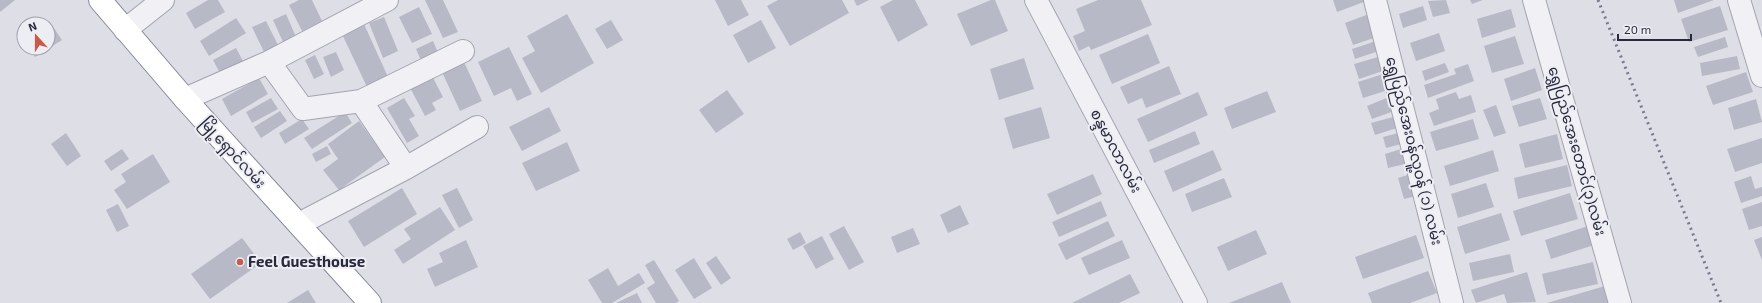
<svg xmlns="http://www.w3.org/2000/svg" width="1762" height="303" viewBox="0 0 1762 303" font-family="'Exo 2','Noto Sans Myanmar',sans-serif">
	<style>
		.building { fill: #b8b9c6 }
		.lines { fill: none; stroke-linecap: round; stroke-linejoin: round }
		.minor-casing { stroke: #a4a4b0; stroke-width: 24 }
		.highway-casing { stroke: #86889c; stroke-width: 24 }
		.minor { stroke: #f0f0f5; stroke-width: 22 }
		.highway { stroke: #fff; stroke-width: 22 }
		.rail { stroke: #787a8f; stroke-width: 3; stroke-dasharray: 2 4; stroke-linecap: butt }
		.poi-dot { fill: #c75a48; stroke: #edeef4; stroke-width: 1.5 }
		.labels { text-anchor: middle; stroke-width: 4; stroke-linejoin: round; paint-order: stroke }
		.street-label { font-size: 15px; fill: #28293c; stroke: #edeef4 }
		.poi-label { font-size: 15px; font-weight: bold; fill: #28293c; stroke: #edeef4; text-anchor: start }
	</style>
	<rect width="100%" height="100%" fill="#dedee7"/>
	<path class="building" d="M0,0H15L0,12Z
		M208,0H218L225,12L195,29L186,13Z
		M299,0H312L322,21L302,31L289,5Z
		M425,0H443L458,32L443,38Z
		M715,0H741L749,15L728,26Z
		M778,0H842L849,13L790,46L767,6Z
		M854,0H869L857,6Z
		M893,0H915L928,25L898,42L880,7Z
		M991,0H995L1008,31L971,46L957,14Z
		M1098,0H1141L1152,25L1091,50L1089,46L1079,51L1073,36L1085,31L1076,9Z
		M1333,0H1369L1337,12Z
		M1446,0L1450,13L1433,17L1428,1Z
		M1470,0H1483L1472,4Z
		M1674,0H1714L1678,13Z
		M1423,6L1427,20L1403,28L1399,14Z
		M1720,6L1728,30L1689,42L1681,19Z
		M419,7L432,34L412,43L399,17Z
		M1511,9L1516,27L1482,38L1477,19Z
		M286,14L296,37L283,42L273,20Z
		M567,14L594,63L541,93L522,58L535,51L527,36Z
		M1369,14L1377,37L1353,45L1345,23Z
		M384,17L398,51L383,58L369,23Z
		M236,18L246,33L209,56L200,41Z
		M611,20L623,40L607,49L595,29Z
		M761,20L776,48L748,63L733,35Z
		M49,21L62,40L35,57L29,48H48V24H44Z
		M266,21L279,47L265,54L252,27Z
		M364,24L388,77L367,87L342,34Z
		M1439,33L1445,51L1416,61L1410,43Z
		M1148,34L1160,63L1112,84L1099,55Z
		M1515,36L1524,64L1492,73L1484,46Z
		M1725,37L1728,47L1698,57L1694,47Z
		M433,41L439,55L422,63L416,49Z
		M1376,41L1379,51L1355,59L1352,49Z
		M509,47L532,94L517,101L511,88L494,96L478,62Z
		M236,48L244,63L221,75L213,60Z
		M336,52L344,70L331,77L323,57Z
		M315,55L324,74L314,79L305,60Z
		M1737,56L1740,69L1702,76L1700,63Z
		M1378,57L1383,71L1359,79L1354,64Z
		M1024,58L1034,89L999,100L990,69Z
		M464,62L482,101L460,111L442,72Z
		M1445,63L1449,72L1425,81L1422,71Z
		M1468,64L1474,81L1428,98L1424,85L1456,74L1454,69Z
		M1169,66L1181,94L1146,108L1142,98L1128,104L1120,87Z
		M1535,68L1542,90L1511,101L1504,79Z
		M429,70L443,97L432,103L436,110L425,116L407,82Z
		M1746,72L1753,92L1713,105L1706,86Z
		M1383,74L1388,90L1363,98L1358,82Z
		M259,78L268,94L231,116L222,99Z
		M727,90L744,114L716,133L699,110Z
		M1267,91L1276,112L1232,129L1224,108Z
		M1198,92L1208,115L1148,142L1137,119Z
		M1456,92L1459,99L1471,95L1476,112L1434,126L1429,113L1439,109L1436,99Z
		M1389,97L1394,111L1372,119L1367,106Z
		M271,98L278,109L252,123L246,112Z
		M404,98L415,116L409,119L419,136L407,143L387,108Z
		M1540,98L1547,119L1519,127L1512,106Z
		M1756,99L1762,122L1734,130L1728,108Z
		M1496,105L1506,133L1494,137L1483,110Z
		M549,107L561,131L522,151L509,127Z
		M1041,107L1050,138L1013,149L1004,118Z
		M280,111L287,121L261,138L254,127Z
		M345,112L352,123L312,149L304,138Z
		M1397,116L1400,127L1375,135L1371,123Z
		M302,119L309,129L285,144L279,133Z
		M1473,119L1479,139L1436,151L1430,132Z
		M359,121L385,157L339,190L323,170L338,159L328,144Z
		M1195,131L1200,144L1154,163L1149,150Z
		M1402,132L1405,143L1386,148L1383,137Z
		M66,133L81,156L67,166L51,144Z
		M1557,134L1563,159L1525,168L1519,144Z
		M1762,138V163L1735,172L1727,149Z
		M567,142L580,171L536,191L522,163Z
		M327,146L331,154L316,162L312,154Z
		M122,149L129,159L111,171L104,161Z
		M1401,149L1405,164L1388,168L1385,154Z
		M1213,150L1222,170L1173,192L1164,171Z
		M1493,150L1499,171L1450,186L1444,166Z
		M153,154L170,182L127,209L114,190L126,182L121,174Z
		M1567,165L1572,186L1518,199L1514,178Z
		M1414,173L1420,195L1404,199L1398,178Z
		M1093,174L1102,194L1057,215L1047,194Z
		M1751,176L1755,189L1762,187V196L1741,203L1734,182Z
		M1224,178L1232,197L1192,212L1185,194Z
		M1486,183L1494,207L1458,218L1451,194Z
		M402,188L417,214L364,247L348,221Z
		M457,188L473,220L459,228L442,195Z
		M1570,193L1578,219L1521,236L1513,211Z
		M1101,201L1107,216L1059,237L1052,222Z
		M1762,202V226L1749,230L1742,209Z
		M118,204L129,226L117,232L106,210Z
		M960,205L969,224L948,233L940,215Z
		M440,207L455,230L403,264L394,250L411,239L404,229Z
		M1501,213L1510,240L1465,254L1457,227Z
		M1108,221L1115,236L1066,260L1058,244Z
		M844,226L864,262L849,270L829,234Z
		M1588,226L1594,245L1551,259L1545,240Z
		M913,228L920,244L897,253L891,237Z
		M1256,230L1267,254L1228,271L1217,247Z
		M800,232L806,243L793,250L787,239Z
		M1416,235L1424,258L1363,279L1355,257Z
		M822,236L834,259L816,269L803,246Z
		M1762,237V260L1754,240Z
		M242,238L261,263L210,299L191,274Z
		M466,240L478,267L435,287L427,269L443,262L439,253Z
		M1122,240L1130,258L1089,275L1081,258Z
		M1510,254L1514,272L1473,281L1469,263Z
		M716,256L731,278L721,285L706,263Z
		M694,258L712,288L694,299L675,270Z
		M654,260L679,301L676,303H656L647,288L655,283L645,265Z
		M1593,262L1598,284L1547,295L1542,274Z
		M608,268L618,286L639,273L645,283L612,303H602L588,280Z
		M1428,271L1437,293L1410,303H1372L1368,293Z
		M1527,272L1536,302L1507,303L1504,294L1476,303L1471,290Z
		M1130,274L1140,293L1119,303H1072Z
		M1282,282L1291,303H1229Z
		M1605,286L1610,303H1547Z
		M308,290L316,303H287Z
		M637,293L642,303H616Z"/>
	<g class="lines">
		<g class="minor-casing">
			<path id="minor" d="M1036,0L1196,303
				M1375,0L1452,303
				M1534,0L1620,303
				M1739,0L1762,76
				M125,30L163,0
				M269,62L303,109L361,101L463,51
				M185,99L269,62L387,0
				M361,101L406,168
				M299,224L406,168L477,127"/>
		</g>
		<g class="highway-casing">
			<path id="highway" d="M100,0L185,99L370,303"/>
		</g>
		<use href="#minor" class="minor"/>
		<use href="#highway" class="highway"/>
		<path class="rail" d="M1598,0L1721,303"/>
	</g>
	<circle class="poi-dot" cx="240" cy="262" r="4"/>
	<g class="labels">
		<g class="street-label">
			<text transform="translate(1116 151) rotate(62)" y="5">စန္ဒမာလာလမ်း</text>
			<text transform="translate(1414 151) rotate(76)" y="5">ရွှေပြည်အေးဝန်လူ့ဝန် (၁) လမ်း</text>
			<text transform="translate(1577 151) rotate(74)" y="5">ရွှေပြည်အေးတောင်(၃)လမ်း</text>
			<text transform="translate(233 153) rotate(48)" y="5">မြို့ရှောင်လမ်း</text>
		</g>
		<g class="poi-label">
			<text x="248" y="267">Feel Guesthouse</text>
		</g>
	</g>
	<g transform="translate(36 36) rotate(339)"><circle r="19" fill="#edeef4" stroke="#9e9faa"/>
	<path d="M0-3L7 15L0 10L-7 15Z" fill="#c75a48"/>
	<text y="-6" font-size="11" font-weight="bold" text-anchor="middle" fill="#28293c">N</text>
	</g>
	<path d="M1618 34v6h73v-6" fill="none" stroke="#28293c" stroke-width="2"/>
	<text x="1624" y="34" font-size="12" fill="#28293c" stroke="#edeef4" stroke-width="3" paint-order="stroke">20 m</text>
</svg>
